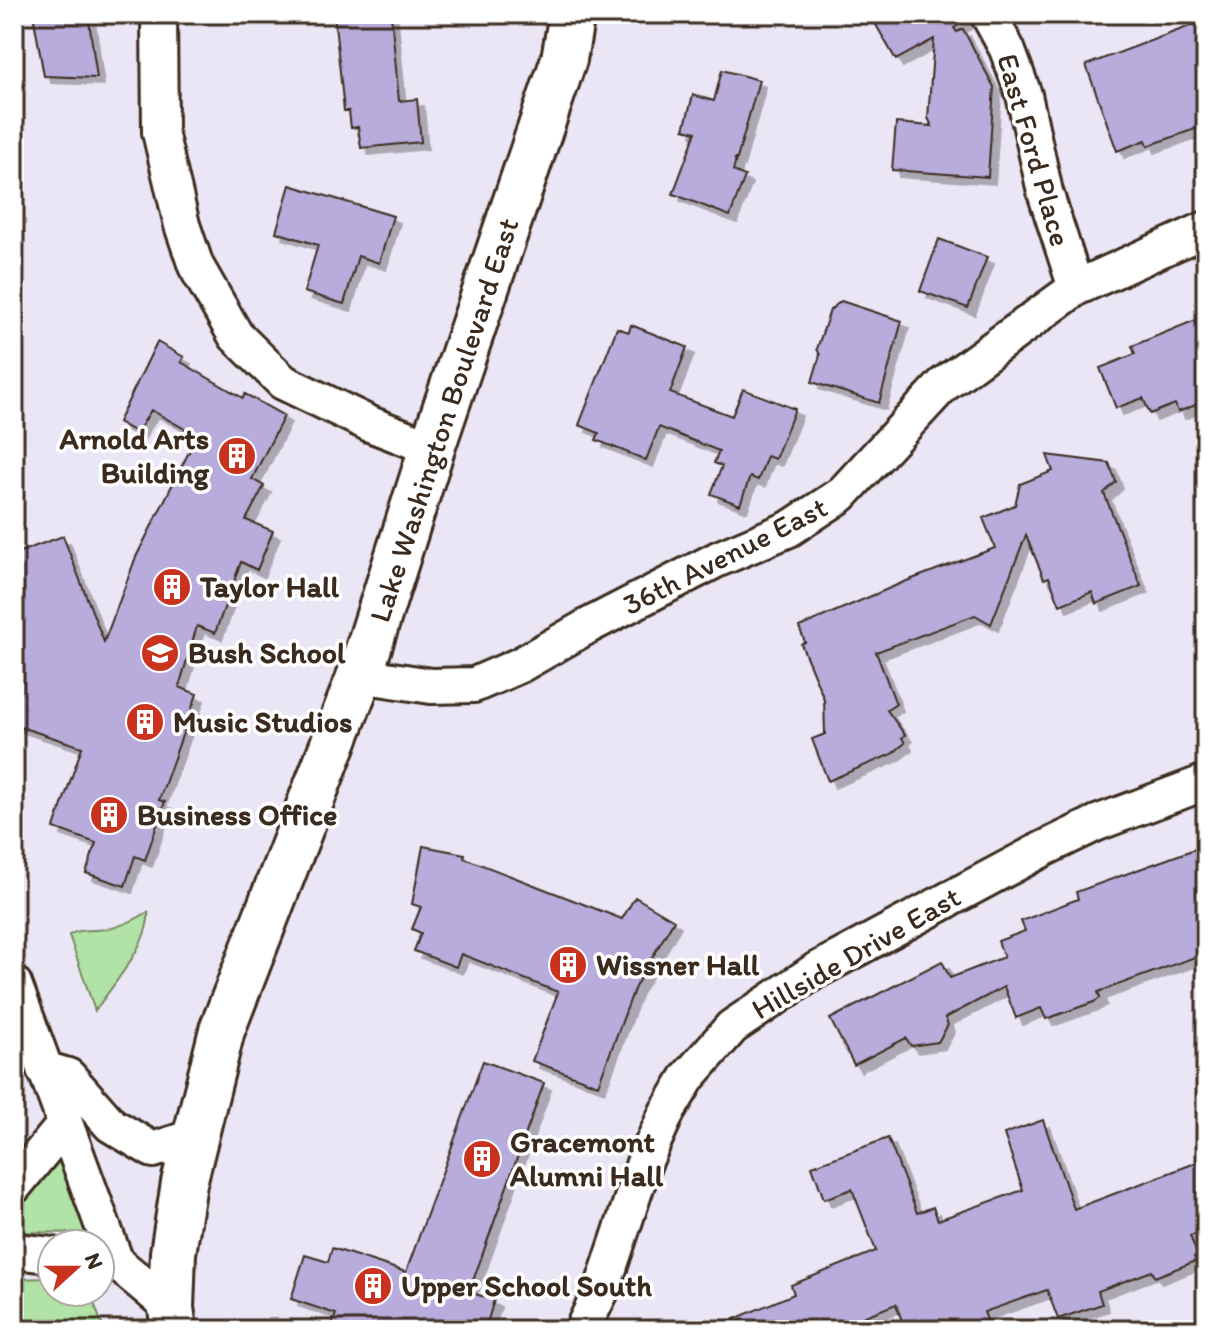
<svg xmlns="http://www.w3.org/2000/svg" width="1220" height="1344" viewBox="0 0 1220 1344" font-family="Itim,sans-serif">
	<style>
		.green { fill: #b0e3a5; stroke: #768662; stroke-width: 2 }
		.building { fill: #b8acdd; stroke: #3b2a1e; stroke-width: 2; filter: url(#shadow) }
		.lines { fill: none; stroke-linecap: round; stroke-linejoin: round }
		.minor-casing { stroke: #3b2a1e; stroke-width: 40 }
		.secondary-casing { stroke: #3b2a1e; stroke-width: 50 }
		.minor { stroke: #fff; stroke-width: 34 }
		.secondary { stroke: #fff; stroke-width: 44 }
		.labels { text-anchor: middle; stroke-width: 7; stroke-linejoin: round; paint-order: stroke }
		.street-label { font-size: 30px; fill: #3b2a1e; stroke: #fff }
		.poi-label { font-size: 30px; font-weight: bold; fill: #3b2a1e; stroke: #fff; text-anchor: start }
	</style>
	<defs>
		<filter id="shadow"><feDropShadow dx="7" dy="7" stdDeviation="0" flood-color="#0004"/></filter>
	</defs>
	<rect width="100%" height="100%" fill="#eae6f5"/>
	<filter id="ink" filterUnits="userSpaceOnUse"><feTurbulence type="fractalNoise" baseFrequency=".0125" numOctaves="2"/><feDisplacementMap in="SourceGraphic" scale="16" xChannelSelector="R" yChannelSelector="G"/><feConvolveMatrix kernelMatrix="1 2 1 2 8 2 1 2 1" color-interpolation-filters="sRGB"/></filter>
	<g filter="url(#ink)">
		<path class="green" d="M148,912C151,941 112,986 95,1011L69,935C80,928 94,931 107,929C123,926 135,920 148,912Z
			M60,1159L87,1233L14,1232V1212Z
			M52,1278V1292H90L104,1330H14V1279Z"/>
		<path class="building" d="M33,14H88L97,78L44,76Z
			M334,14H391L399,101L417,99L421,142L361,148L358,127L351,128L349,111H344Z
			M874,14H968L969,19L954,28L957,32L963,29L994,87L988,177L892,170L896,123L932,126L928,118L934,39L896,60L875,23L878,22Z
			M1206,20V125L1148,146L1146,140L1117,151L1086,65Z
			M722,70L759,80L737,159H734L736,160L733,171L745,176L730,216L673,194L696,132L684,129L693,95L714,101Z
			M290,185L393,216L379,263L358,256L344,304L304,292L318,245L276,232Z
			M939,239L987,257L968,308L920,291Z
			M841,301L902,321L879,403L812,382L820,355L817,349L830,310Z
			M1198,319L1206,339V401L1178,412L1175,404L1150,414L1143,398L1116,408L1100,368L1135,354L1132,346Z
			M631,325L687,347L670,393L732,416L743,389L795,409L775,459L767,456L758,480L750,477L740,505L711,494L722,466L714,463L719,451L659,427L646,460L596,440L599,433L579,425L617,328L629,332Z
			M157,342L184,357L181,362L243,398L245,394L284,416L252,479L264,486L246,520L273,531L257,570L241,562L215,633L197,626L179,687L197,694L159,800L165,802L145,860L135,856L125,886L86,873L96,843L54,828L82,747L14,725V554L63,536L104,642L136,557L197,436L151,410L137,433L118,422Z
			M1047,455L1109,463L1116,482L1104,493L1141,586L1096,604L1092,592L1060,605L1049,577L1044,579L1026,535L991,624L975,615L876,652L896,704L887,710L905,735L902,738L905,743L892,754L828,781L812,739L825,734L824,699L801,644L805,642L799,627L904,582L995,548L983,518L1015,505L1020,484L1053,471Z
			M1206,845V953L1098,992L1100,998L1094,1002L1046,1019L1041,1008L1016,1018L1004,987L945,1018L948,1025L938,1042L911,1046L906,1038L854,1065L830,1019L942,961L950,978L1004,957L998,941L1025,931L1021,921L1078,899L1076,892Z
			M423,846L465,854L464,858L622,919L635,897L674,920L635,987L598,1085L532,1061L558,992L461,954L456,967L414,951L421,933L412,929L421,907L412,904Z
			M483,1061L544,1083L469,1292L494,1300L485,1330H330L336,1314L291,1299L305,1255L328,1262L332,1248L406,1272Z
			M1043,1120L1074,1209L1206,1159V1230L1190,1236L1198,1256L1194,1257L1196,1261L1155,1277L1152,1271L1098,1291L1102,1304L1058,1319L1047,1290L984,1312L991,1330H905L896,1304L829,1330H708L794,1294L791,1285L876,1251L852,1189L824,1199L812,1166L888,1138L917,1213L933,1207L938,1220L1023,1190L1004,1134Z"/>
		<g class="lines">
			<g class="minor-casing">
				<path id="minor" d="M159,14L160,132L182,225L196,266L236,336L283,382L370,424L432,448
					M988,14L1007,49L1024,95L1045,192L1076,288
					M360,675L431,686L474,685L520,665L588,626L718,559L789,529L841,495L943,385L1076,288L1206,229
					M14,984L116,1262L171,1308
					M44,1069L68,1076L111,1125L153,1150L196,1136
					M14,1186L65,1124
					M14,1251L52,1255
					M582,1330L602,1289L644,1163L667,1112L688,1077L732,1027L815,971L1043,849L1097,823L1206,782"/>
			</g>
			<g class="secondary-casing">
				<path id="secondary" d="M174,1330L171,1308L173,1253L184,1183L222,1030L360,675L432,448L564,59L572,14"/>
			</g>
			<use href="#minor" class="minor"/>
			<use href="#secondary" class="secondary"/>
		</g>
	</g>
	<defs>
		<g id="building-disc" transform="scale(2)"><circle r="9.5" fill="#c8321e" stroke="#fff"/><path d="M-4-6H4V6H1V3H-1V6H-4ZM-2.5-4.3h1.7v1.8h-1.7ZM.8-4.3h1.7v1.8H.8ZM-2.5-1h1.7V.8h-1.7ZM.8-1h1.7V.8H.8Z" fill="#fff"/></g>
		<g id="school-disc" transform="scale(2)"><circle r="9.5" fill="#c8321e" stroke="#fff"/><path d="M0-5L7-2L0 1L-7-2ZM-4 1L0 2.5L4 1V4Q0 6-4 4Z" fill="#fff"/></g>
	</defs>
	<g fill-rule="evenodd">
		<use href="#building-disc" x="237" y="456"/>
		<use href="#building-disc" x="172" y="587"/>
		<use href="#school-disc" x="160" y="653"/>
		<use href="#building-disc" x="145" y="722"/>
		<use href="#building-disc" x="109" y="815"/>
		<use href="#building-disc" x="568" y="965"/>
		<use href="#building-disc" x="482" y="1159"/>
		<use href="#building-disc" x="373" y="1286"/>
	</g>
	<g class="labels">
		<g class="street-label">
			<text transform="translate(1034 150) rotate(74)" y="10">East Ford Place</text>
			<text transform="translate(444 420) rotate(-72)" y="10">Lake Washington Boulevard East</text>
			<text transform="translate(725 556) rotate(-27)" y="10">36th Avenue East</text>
			<text transform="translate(856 953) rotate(-30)" y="10">Hillside Drive East</text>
		</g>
		<g class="poi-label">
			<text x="209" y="449" text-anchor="end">Arnold Arts<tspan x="209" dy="34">Building</tspan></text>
			<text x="200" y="597">Taylor Hall</text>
			<text x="188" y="663">Bush School</text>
			<text x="173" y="732">Music Studios</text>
			<text x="137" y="825">Business Office</text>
			<text x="596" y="975">Wissner Hall</text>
			<text x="510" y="1152">Gracemont<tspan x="510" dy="34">Alumni Hall</tspan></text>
			<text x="401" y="1296">Upper School South</text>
		</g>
	</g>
	<rect width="1220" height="1344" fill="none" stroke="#fff" stroke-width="48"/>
	<rect x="24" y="24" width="1172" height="1296" fill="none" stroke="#3b2a1e" stroke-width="3" filter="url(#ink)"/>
	<g transform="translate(76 1268) rotate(69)"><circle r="38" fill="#ffffff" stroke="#b1aaa5" stroke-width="2"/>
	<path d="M0-6L14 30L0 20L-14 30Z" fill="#c8321e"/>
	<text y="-12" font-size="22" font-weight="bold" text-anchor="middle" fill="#3b2a1e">N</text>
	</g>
</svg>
